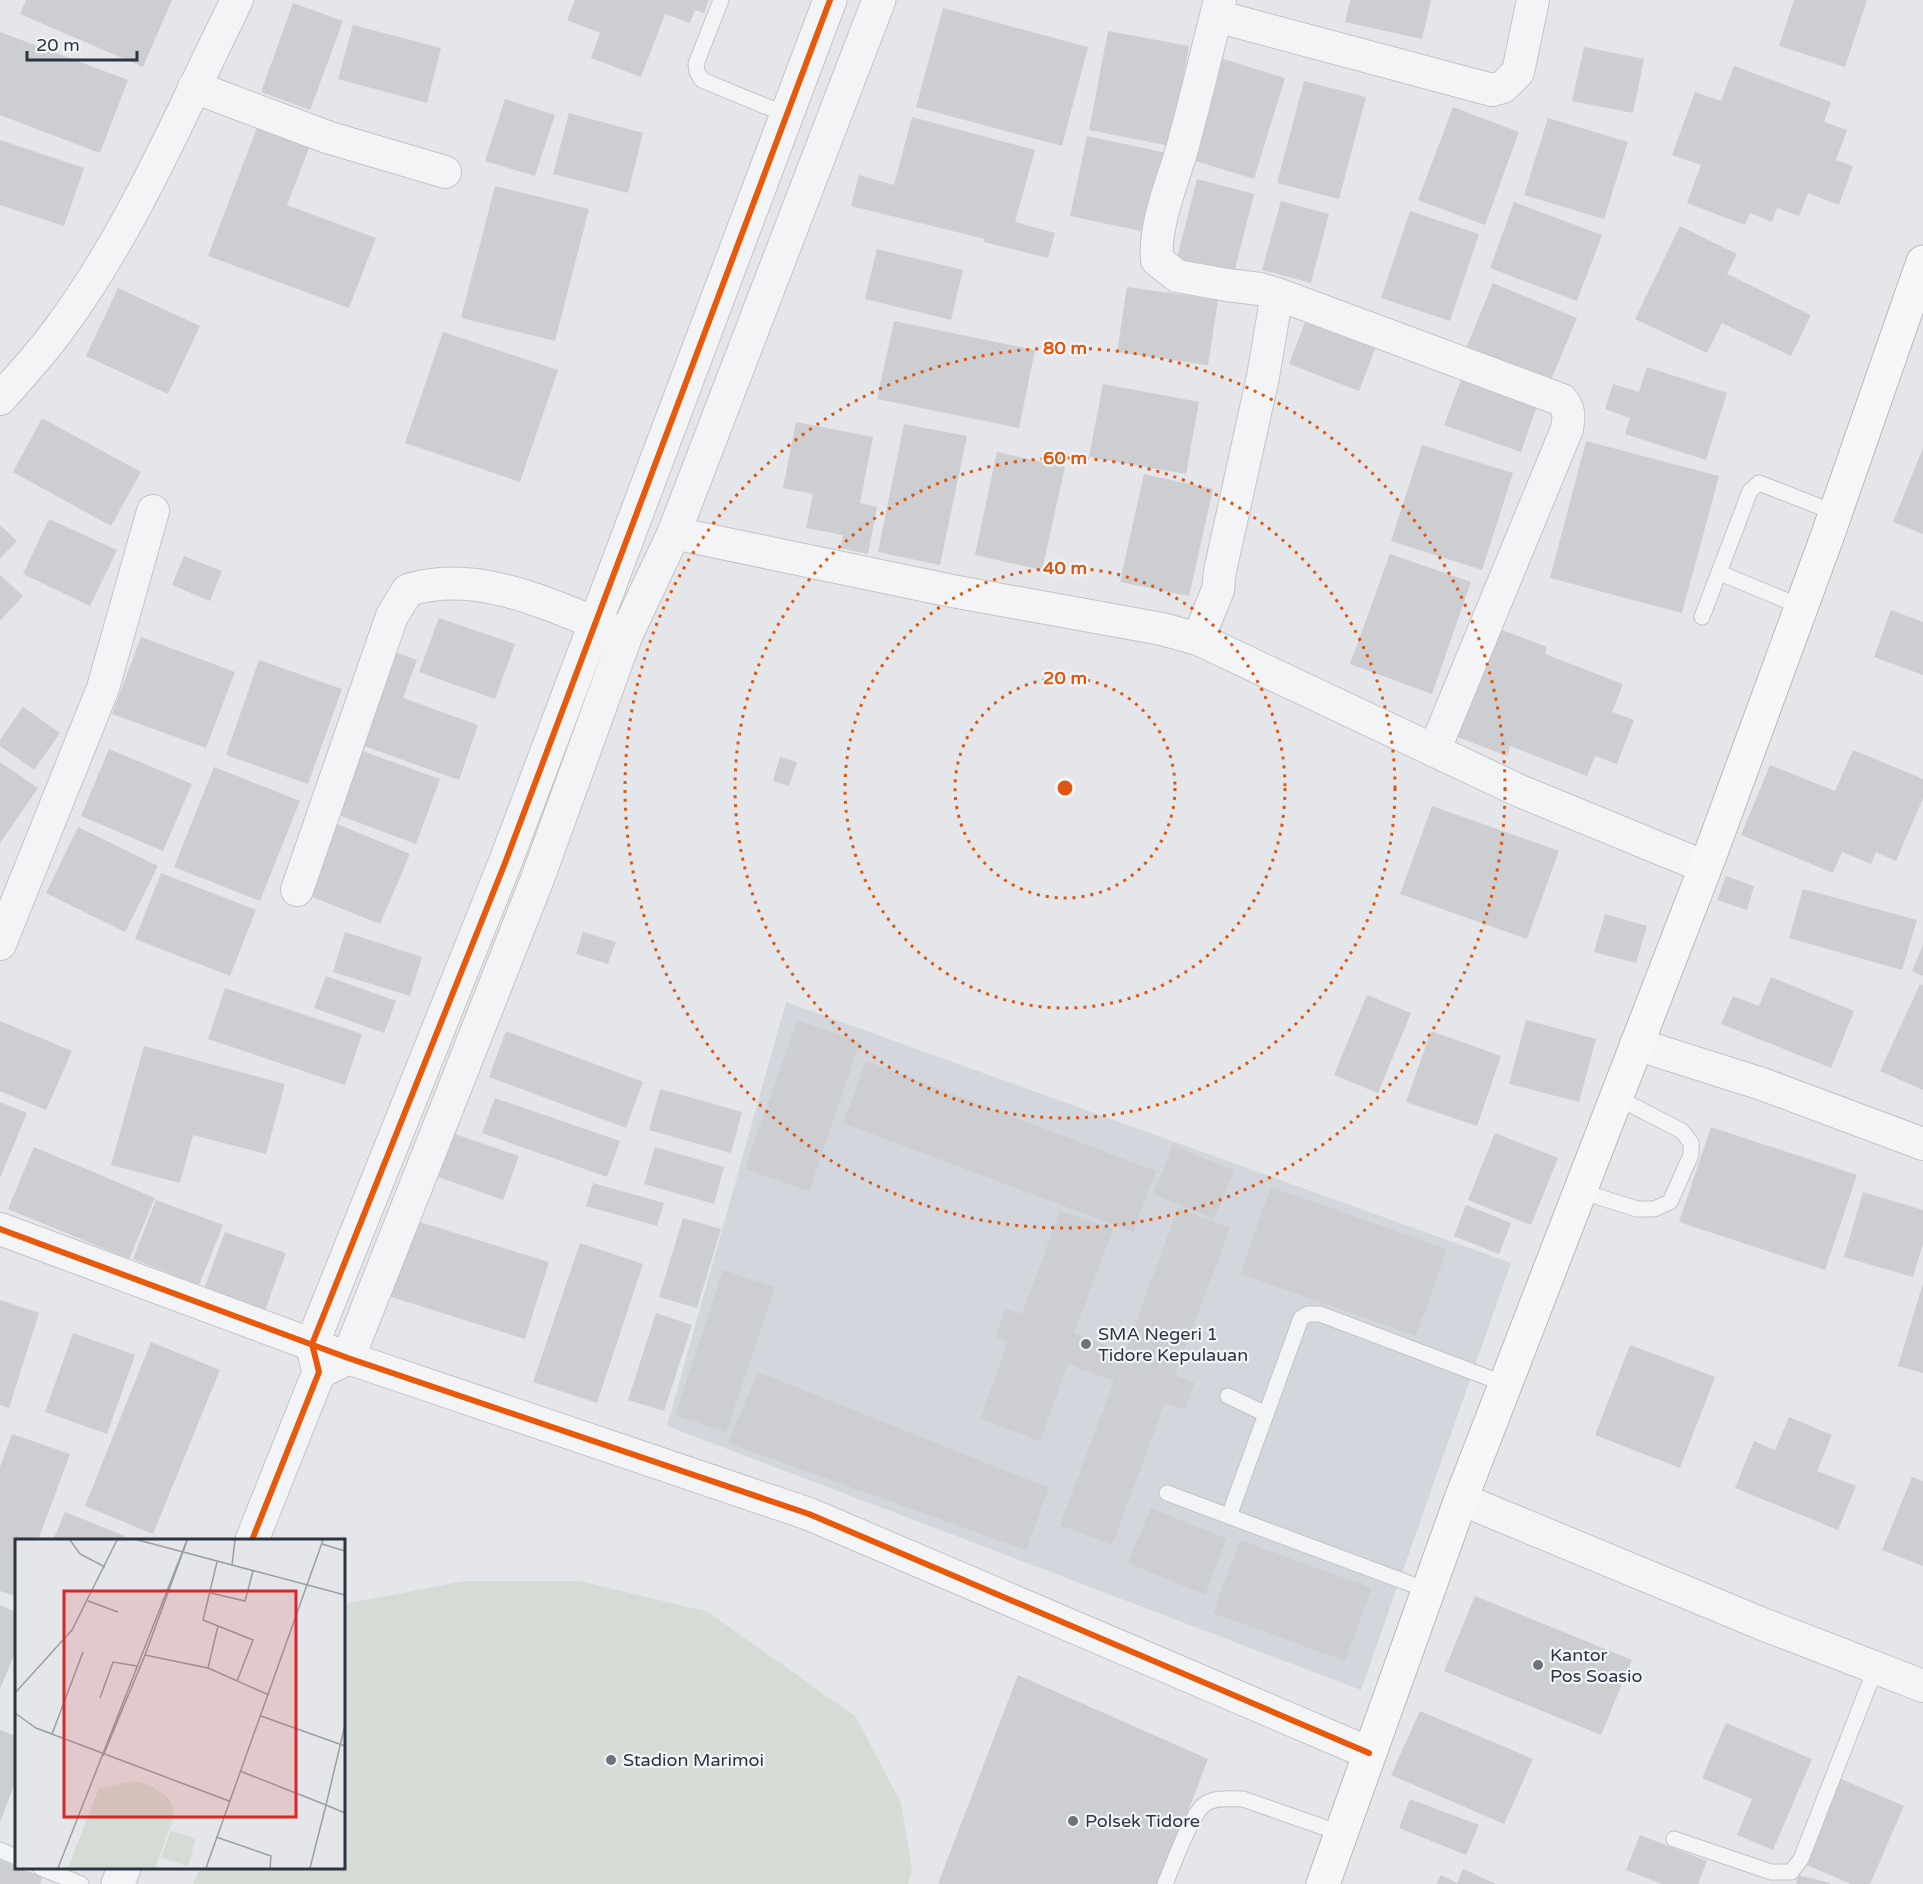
<svg xmlns="http://www.w3.org/2000/svg" width="1923" height="1884" viewBox="0 0 1923 1884" font-family="'Varela Round',sans-serif">
	<style>
		.built { fill: #d3d6dc }
		.green { fill: #d5dcd5 }
		.building { fill: #ccced1 }
		.lines { fill: none; stroke-linecap: round; stroke-linejoin: round }
		.service-casing { stroke: #c2c4c7; stroke-width: 17 }
		.minor-casing { stroke: #c2c4c7; stroke-width: 34 }
		.tertiary-casing { stroke: #c2c4c7; stroke-width: 35 }
		.trunk-casing { stroke: #b7b9bd; stroke-width: 35 }
		.service { stroke: #f3f4f6; stroke-width: 15 }
		.minor { stroke: #f3f4f6; stroke-width: 32 }
		.tertiary { stroke: #f3f4f6; stroke-width: 33 }
		.trunk { stroke: #f7f7f7; stroke-width: 33 }
		.cycleway-casing { stroke: #f2f5f8; stroke-width: 10 }
		.cycleway { stroke: #e8590c; stroke-width: 6 }
		.ring { fill: none; stroke: #df570f; stroke-width: 3; stroke-dasharray: 3 6 }
		.poi-dot { fill: #6c737c; stroke: #f2f5f8; stroke-width: 2 }
		.labels { text-anchor: middle; stroke-width: 4.5; stroke-linejoin: round; paint-order: stroke }
		.poi-label { font-size: 18px; fill: #2b3541; stroke: #f2f5f8; text-anchor: start }
		.inset-road { fill: none; stroke: #9a9fa6; stroke-width: 1.5 }
		.view { fill: #d62828; fill-opacity: 0.15; stroke: #d62828; stroke-width: 3 }
		.inset-edge { fill: none; stroke: #2b3541; stroke-width: 3 }
		.centre { fill: #df570f; stroke: #f2f5f8; stroke-width: 3 }
		.ring-label { font-size: 18px; text-anchor: middle; font-weight: bold; fill: #df570f; stroke: #f2f5f8; stroke-width: 4.5; stroke-linejoin: round; paint-order: stroke }
	</style>
	<rect width="100%" height="100%" fill="#e4e6e9"/>
	<path class="built" d="M786,1002L1511,1263L1361,1690L667,1426Z"/>
	<path class="green" d="M465,1581H580L708,1612L856,1717L901,1803L912,1870L908,1884H193L200,1868H344V1607L350,1603Z"/>
	<path class="building" d="M26,0H172L143,67L20,14Z
		M575,0H709L704,13L695,10L690,23L665,14L641,77L591,58L600,33L567,20Z
		M1350,0H1431L1422,39L1345,22Z
		M1794,0H1867L1845,67L1779,46Z
		M293,3L343,21L310,110L261,92Z
		M943,8L1088,47L1062,146L916,107Z
		M353,25L441,48L427,103L338,79Z
		M1108,31L1189,46L1170,146L1089,130Z
		M0,32L128,80L100,153L0,115Z
		M1584,47L1644,59L1633,113L1572,101Z
		M1220,58L1285,78L1254,179L1189,159Z
		M1734,66L1831,102L1824,122L1847,130L1836,160L1853,166L1839,205L1808,193L1799,216L1777,208L1772,222L1750,213L1745,225L1687,203L1701,165L1672,155L1695,92L1721,101Z
		M1304,81L1366,97L1339,199L1277,183Z
		M505,99L555,115L535,176L485,161Z
		M1453,107L1519,132L1485,225L1418,200Z
		M569,113L643,133L628,193L553,174Z
		M912,117L1035,150L1015,222L1055,233L1048,258L984,242L985,239L851,206L859,175L894,185Z
		M1548,118L1628,142L1604,219L1524,195Z
		M257,128L309,148L287,205L376,238L349,308L208,256Z
		M1087,136L1167,153L1150,233L1070,216Z
		M0,140L84,168L64,226L0,205Z
		M1197,179L1254,194L1232,281L1175,266Z
		M495,186L589,209L555,341L461,318Z
		M1281,201L1329,214L1311,283L1262,270Z
		M1514,202L1602,235L1577,301L1490,268Z
		M1410,211L1479,234L1450,321L1381,298Z
		M1680,226L1737,254L1727,274L1811,315L1791,356L1722,323L1707,353L1635,319Z
		M877,249L963,270L951,320L865,299Z
		M1493,283L1577,318L1548,387L1464,353Z
		M1127,287L1218,300L1208,365L1117,352Z
		M118,288L200,326L168,394L86,356Z
		M1307,317L1377,344L1359,391L1289,364Z
		M894,321L1035,350L1019,428L877,399Z
		M443,332L558,370L520,482L405,443Z
		M1647,367L1727,393L1706,460L1625,434L1630,418L1605,409L1613,384L1639,392Z
		M1462,377L1538,403L1521,452L1444,425Z
		M1103,384L1199,402L1186,474L1089,457Z
		M42,418L141,472L111,526L13,472Z
		M796,422L873,437L860,503L877,507L868,554L840,548L843,535L806,528L813,494L783,488Z
		M904,424L967,436L940,565L878,552Z
		M1586,441L1719,476L1682,613L1550,578Z
		M1422,445L1513,473L1482,570L1391,541Z
		M1923,448V534L1893,522Z
		M997,452L1065,467L1042,570L975,555Z
		M1144,474L1213,489L1189,596L1120,582Z
		M49,519L117,550L90,606L23,574Z
		M0,525L17,541L0,558Z
		M1390,554L1471,582L1432,694L1350,664Z
		M184,556L222,571L210,601L172,585Z
		M0,575L23,596L0,621Z
		M1891,610L1923,622V675L1874,657Z
		M439,618L515,644L495,699L419,672Z
		M1492,626L1547,647L1545,654L1623,684L1612,712L1634,720L1617,764L1595,756L1587,776L1510,746L1507,756L1450,734Z
		M141,637L235,672L206,748L112,714Z
		M386,649L417,660L403,698L478,725L459,780L353,742Z
		M259,660L342,689L308,784L226,755Z
		M23,707L60,733L34,770L0,746V740Z
		M109,749L192,784L163,851L81,816Z
		M357,749L440,779L416,844L333,813Z
		M1853,750L1923,779V798L1896,861L1876,852L1871,864L1842,852L1833,873L1741,835L1770,765L1835,791Z
		M780,757L797,762L789,786L773,781Z
		M0,762L38,788L0,843Z
		M214,767L300,801L260,901L174,867Z
		M1432,806L1559,851L1527,939L1400,894Z
		M330,821L410,854L380,924L300,892Z
		M78,827L158,866L125,932L46,893Z
		M161,873L256,910L230,976L135,939Z
		M1726,876L1754,886L1747,910L1717,900Z
		M1803,889L1917,920L1902,970L1789,938Z
		M1605,914L1647,926L1636,963L1594,952Z
		M345,932L422,957L410,996L333,972Z
		M583,932L616,942L608,964L576,954Z
		M1923,945V976L1912,971Z
		M326,976L396,1001L384,1033L314,1008Z
		M1771,977L1854,1011L1831,1068L1721,1024L1733,996L1759,1006Z
		M1920,984L1923,985V1090L1880,1071Z
		M225,988L362,1034L345,1085L208,1039Z
		M1367,995L1411,1013L1378,1093L1334,1075Z
		M797,1020L860,1042L809,1191L745,1169Z
		M1526,1020L1596,1039L1579,1102L1509,1084Z
		M0,1021L72,1051L46,1110L0,1091Z
		M506,1031L643,1082L626,1128L489,1077Z
		M1431,1031L1501,1056L1477,1126L1406,1102Z
		M144,1046L285,1084L266,1154L193,1135L180,1183L111,1165Z
		M866,1061L1156,1171L1133,1232L843,1123Z
		M660,1089L742,1112L731,1153L649,1130Z
		M495,1098L620,1141L607,1177L482,1133Z
		M0,1102L27,1113L0,1178Z
		M1711,1127L1857,1175L1825,1270L1679,1222Z
		M449,1132L519,1156L503,1200L433,1175Z
		M1495,1133L1558,1158L1531,1225L1468,1200Z
		M1173,1145L1234,1171L1214,1219L1153,1194Z
		M34,1147L155,1198L129,1259L8,1209Z
		M655,1147L724,1167L714,1204L644,1184Z
		M593,1183L664,1203L657,1226L586,1206Z
		M1271,1187L1447,1249L1416,1336L1240,1274Z
		M1863,1192L1923,1210V1243L1913,1277L1844,1257Z
		M156,1200L223,1225L199,1285L133,1259Z
		M1466,1205L1511,1223L1499,1254L1454,1236Z
		M1178,1208L1230,1228L1175,1375L1195,1383L1185,1410L1165,1403L1112,1545L1060,1525L1114,1381L1068,1364L1040,1441L980,1419L1008,1342L995,1338L1006,1308L1022,1314L1060,1211L1113,1229L1074,1333L1125,1352Z
		M683,1218L721,1229L697,1308L659,1297Z
		M410,1219L549,1262L525,1339L385,1295Z
		M225,1232L286,1253L265,1310L204,1289Z
		M580,1243L643,1264L597,1403L533,1382Z
		M723,1270L775,1287L726,1432L675,1415Z
		M1923,1283V1373L1898,1366Z
		M0,1300L39,1313L9,1408L0,1405Z
		M656,1313L692,1325L664,1411L628,1400Z
		M73,1333L135,1355L107,1434L45,1412Z
		M151,1342L220,1370L153,1534L85,1506Z
		M1630,1345L1715,1377L1680,1468L1595,1435Z
		M758,1372L1049,1488L1026,1550L728,1443Z
		M1789,1417L1832,1435L1817,1471L1856,1486L1838,1530L1735,1488L1754,1441L1775,1450Z
		M12,1434L70,1454L38,1540H16V1596L0,1591V1467Z
		M1912,1477L1923,1481V1566L1882,1550Z
		M1151,1508L1227,1539L1205,1595L1128,1563Z
		M65,1512L125,1536L123,1540H53Z
		M1240,1540L1372,1588L1345,1661L1213,1613Z
		M1475,1596L1632,1660L1601,1735L1444,1671Z
		M0,1605L16,1612V1650L0,1689Z
		M1018,1675L1208,1759L1160,1884H938Z
		M1420,1711L1533,1759L1504,1824L1391,1775Z
		M1726,1723L1812,1759L1773,1850L1737,1835L1752,1799L1702,1778Z
		M0,1730L16,1736V1780L0,1822Z
		M1839,1778L1904,1806L1870,1884H1851L1802,1863Z
		M1410,1799L1479,1825L1466,1855L1399,1828Z
		M1640,1835L1707,1861L1698,1884H1662L1626,1870Z
		M0,1860L16,1866V1868L43,1876L40,1884H0Z
		M1463,1869L1496,1884H1436L1441,1875L1457,1883Z
		M1798,1875L1830,1883V1884H1796Z"/>
	<g class="lines">
		<g class="service-casing">
			<path id="service" d="M721,0L696,64L697,72L702,80L787,115
				M1720,573L1802,607
				M1702,617L1750,491L1759,483L1836,513
				M1580,1191L1637,1209H1654L1670,1202L1691,1155V1143L1682,1131L1616,1097
				M1228,1396L1266,1414
				M1167,1493L1427,1590
				M1229,1516L1301,1318L1308,1314H1320L1505,1384
				M1674,1839L1771,1872H1791L1801,1859L1876,1667
				M0,1850L16,1857
				M41,1868L81,1884
				M1165,1884C1173,1866 1191,1813 1205,1804C1215,1797 1231,1799 1243,1799L1340,1833"/>
		</g>
		<g class="minor-casing">
			<path id="minor" d="M1216,16L1492,90L1503,87L1518,72L1533,0
				M194,87L327,137L445,172
				M1277,294L1562,400C1570,410 1569,417 1567,429L1434,751
				M0,399C20,376 41,354 59,329C133,229 182,111 237,0
				M674,533L952,591L1162,629L1198,639L1218,590L1220,571L1263,377L1277,294L1260,289L1227,285L1177,276L1157,260C1154,227 1171,185 1181,153C1195,102 1207,51 1220,0
				M1198,639L1520,791L1705,867
				M297,890L392,616L408,590C481,568 553,607 620,633
				M0,944L103,688L153,511
				M1636,1044L1762,1084L1923,1144
				M0,1229L348,1358L809,1514L1369,1753
				M1461,1499L1760,1623L1923,1686"/>
		</g>
		<g class="tertiary-casing">
			<path id="tertiary" d="M319,1372L348,1358L537,880L626,635L674,533L879,0
				M252,1540L319,1372L312,1344L505,863L830,0
				M118,1884L124,1868"/>
		</g>
		<g class="trunk-casing">
			<path id="trunk" d="M1323,1884L1461,1499L1709,858L1827,537L1923,262"/>
		</g>
		<use href="#service" class="service"/>
		<use href="#minor" class="minor"/>
		<use href="#tertiary" class="tertiary"/>
		<use href="#trunk" class="trunk"/>
		<g class="cycleway-casing">
			<path id="cycleway" d="M0,1229L348,1358L809,1514L1369,1753
				M252,1540L319,1372L312,1344L505,863L830,0"/>
		</g>
		<use href="#cycleway" class="cycleway"/>
	</g>
	<g class="ring">
		<circle cx="1065" cy="788" r="110"/>
		<circle cx="1065" cy="788" r="220"/>
		<circle cx="1065" cy="788" r="330"/>
		<circle cx="1065" cy="788" r="440"/>
	</g>
	<g class="poi-dot">
		<circle cx="1086" cy="1344" r="6"/>
		<circle cx="1538" cy="1665" r="6"/>
		<circle cx="611" cy="1760" r="6"/>
		<circle cx="1073" cy="1821" r="6"/>
	</g>
	<g class="labels">
		<g class="poi-label">
			<text x="1098" y="1340">SMA Negeri 1<tspan x="1098" dy="21">Tidore Kepulauan</tspan></text>
			<text x="1550" y="1661">Kantor<tspan x="1550" dy="21">Pos Soasio</tspan></text>
			<text x="623" y="1766">Stadion Marimoi</text>
			<text x="1085" y="1827">Polsek Tidore</text>
		</g>
	</g>
	<g transform="translate(15 1539)">
		<rect width="330" height="330" fill="#e4e6e9"/>
		<path d="M119,242L135,246L152,258L158,268L159,277L140,329H53L84,249ZM156,292L181,299L173,327L146,319Z" fill="#d5dcd5"/>
		<path class="inset-road" d="M55,1L65,15L90,28M123,1L330,56M307,5L330,12M217,26L220,1M196,54L230,62L238,32M73,62L103,73M203,87L238,101L222,142M130,116L193,129L203,87L188,81L202,23M193,129L254,156M0,154L57,91L102,1M85,159L98,123L122,127M0,174L21,189L214,262M246,177L330,207M330,186L311,266L330,274M37,195L68,113M88,217L130,116L172,2M225,232L311,266L295,329M201,298L256,317L255,329M43,329L172,1M191,329L308,1"/>
		<path class="view" d="M49,52H281V278H49Z"/>
		<rect width="330" height="330" class="inset-edge"/>
	</g>
	<circle cx="1065" cy="788" r="9" class="centre"/>
	<g class="ring-label">
		<text x="1065" y="354">80 m</text>
		<text x="1065" y="464">60 m</text>
		<text x="1065" y="574">40 m</text>
		<text x="1065" y="684">20 m</text>
	</g>
	<path d="M27 51v9h110v-9" fill="none" stroke="#2b3541" stroke-width="3"/>
	<text x="36" y="51" font-size="18" fill="#2b3541" stroke="#f2f5f8" stroke-width="4.5" paint-order="stroke">20 m</text>
</svg>
